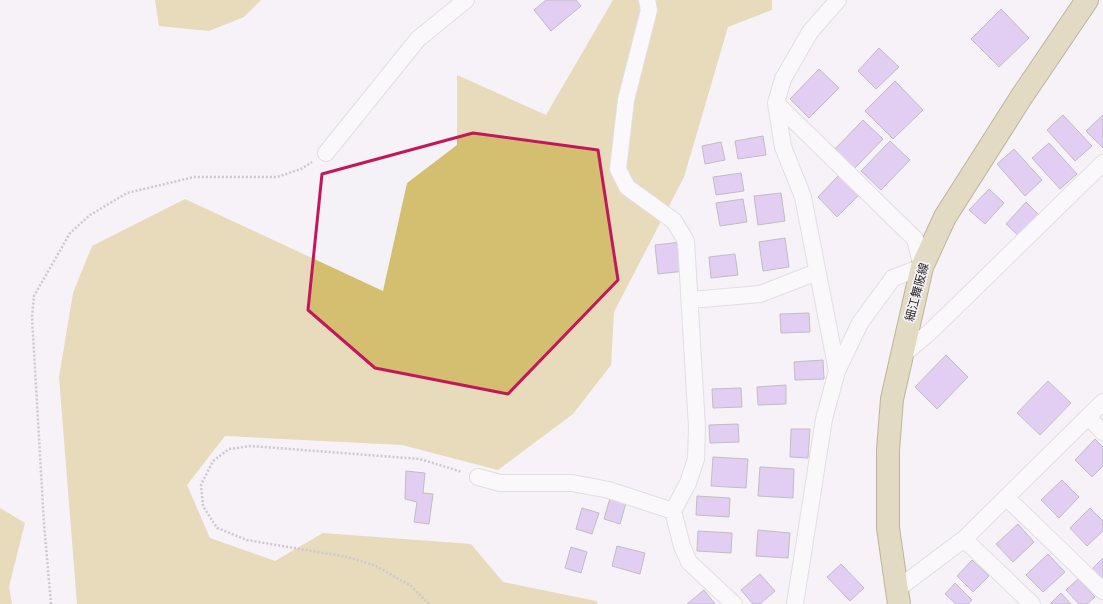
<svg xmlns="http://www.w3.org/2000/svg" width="1103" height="604" viewBox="0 0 1103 604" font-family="'Titillium Web','Noto Sans JP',sans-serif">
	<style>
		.green { fill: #d4bf71 }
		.building { fill: #caa2ea; stroke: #807d82 }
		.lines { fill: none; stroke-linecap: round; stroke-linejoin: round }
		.minor-casing { stroke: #c9c6cc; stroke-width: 18 }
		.primary-casing { stroke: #79692a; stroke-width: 24 }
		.path { stroke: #9b989c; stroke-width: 2.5; stroke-dasharray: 2 2; stroke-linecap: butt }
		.minor { stroke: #fff; stroke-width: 16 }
		.primary { stroke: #cbbd82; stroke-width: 22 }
		.marked { fill: none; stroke: #c2185b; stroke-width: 3; stroke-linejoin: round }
		.labels { text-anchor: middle; stroke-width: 3.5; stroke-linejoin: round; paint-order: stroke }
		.street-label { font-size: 12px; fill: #211f22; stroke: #f5f2f7 }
	</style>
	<rect width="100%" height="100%" fill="#f5f2f7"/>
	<path class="green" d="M155,0H261L244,17L209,31L159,26Z
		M613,0H772V10L728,27L684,177L614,312L611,365L573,414L498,470L402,445L225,436L187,485L210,538L275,561L323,533L471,544L503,582L596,601L598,604H77L59,377L73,293L92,246L185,199L383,291L407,183L457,145V75L546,115Z
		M0,508L25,523L9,587L12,604H0Z"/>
	<path class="building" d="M546,0H576L581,6L551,31L534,10Z
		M1001,9L1029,38L999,67L971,39Z
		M879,48L899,67L876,89L858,71Z
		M819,69L839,88L809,118L790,99Z
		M895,81L923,110L893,139L865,111Z
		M1063,115L1092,146L1075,161L1047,130Z
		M1103,115V148L1086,131Z
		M863,120L883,139L854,169L834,150Z
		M763,136L766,155L738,159L735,141Z
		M890,141L910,160L881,190L861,171Z
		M721,142L725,160L705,164L702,146Z
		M1049,143L1077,174L1060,189L1032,158Z
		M1014,149L1042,180L1025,196L997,164Z
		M741,173L744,191L716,195L713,177Z
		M839,175L859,195L837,217L818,197Z
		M989,189L1004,203L985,224L969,210Z
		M781,193L785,221L758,225L754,196Z
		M743,199L747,222L720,226L716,203Z
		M1026,202L1041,217L1021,238L1006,224Z
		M785,238L789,267L763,271L759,242Z
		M681,242L685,271L658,274L655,245Z
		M735,254L738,275L711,278L709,257Z
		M809,313L810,332L781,333L780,314Z
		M946,355L968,377L937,409L915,387Z
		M823,360L824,379L795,380L794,362Z
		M1048,381L1071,403L1040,435L1017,413Z
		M786,385V404L758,405L757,387Z
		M741,388L742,407L713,408L712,389Z
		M738,424L739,442L710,443L709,425Z
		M791,429H810L808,458L790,457Z
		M1095,439L1103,447V466L1092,477L1075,460Z
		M713,457L748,459L746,488L711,486Z
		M760,467L794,469L793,498L758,496Z
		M406,471L425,473L423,493L433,494L429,524L414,522L417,502L405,499Z
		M1062,480L1079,497L1059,518L1041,500Z
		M697,496L730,498L729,517L696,515Z
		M610,498L626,503L620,524L604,519Z
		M582,508L599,513L592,534L576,529Z
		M1090,508L1103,521V531L1087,546L1070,528Z
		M1018,524L1034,542L1013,562L996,544Z
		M758,530L790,533L788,558L756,556Z
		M698,531L732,533L731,553L697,551Z
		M617,546L645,553L640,574L612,566Z
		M571,547L587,552L581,573L565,568Z
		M1048,554L1065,572L1043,592L1026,575Z
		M1103,558V580L1092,569Z
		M972,560L989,576L973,592L957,576Z
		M841,564L864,588L850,601L827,577Z
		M760,574L775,591L760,604H753L741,590Z
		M1078,579L1095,597L1087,604H1079L1066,590Z
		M955,583L972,600L968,604H956L945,594Z
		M704,590L715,604H687Z
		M1061,593L1071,604H1050Z"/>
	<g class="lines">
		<g class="minor-casing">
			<path id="minor" d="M776,103L915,239L922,267L893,278L860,323L837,371L824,419L795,604
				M326,153L418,39L466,0
				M691,300L760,294L817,272
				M900,357L931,331L1103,163
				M837,371L803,197L783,147L776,103L783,79L810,32L838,0
				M1088,417L1103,432
				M478,477L500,483H572L609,490L673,511L688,483L696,459L697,428L686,241L674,221L627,187L618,169L626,100L649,10L647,0
				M1007,498L1103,591
				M673,511L682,546L689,562L734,604
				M964,539L1032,604
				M896,590L964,539L1103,402"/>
		</g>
		<g class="primary-casing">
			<path id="primary" d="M899,604L888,528V450L892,399L922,267L945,217L1022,96L1087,0"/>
		</g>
		<path class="path" d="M51,604L44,524L32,317L34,296L70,233L90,215L127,193L194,177H277L301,169L312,162
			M429,604L411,586L374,565L347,557L247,540L217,528L203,506L201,485L213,461L229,449L251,446L420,459L462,472"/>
		<use href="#minor" class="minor"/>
		<use href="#primary" class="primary"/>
	</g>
	<path d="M0 0H1103V604H0ZM473,133L598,150L618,280L508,394L375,368L308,310L322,174Z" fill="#f5f2f7" fill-opacity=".55" fill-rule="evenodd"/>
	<path class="marked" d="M473,133L598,150L618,280L508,394L375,368L308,310L322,174Z"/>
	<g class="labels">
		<g class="street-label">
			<text transform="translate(917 292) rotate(-75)" y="4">細江舞阪線</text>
		</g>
	</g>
</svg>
